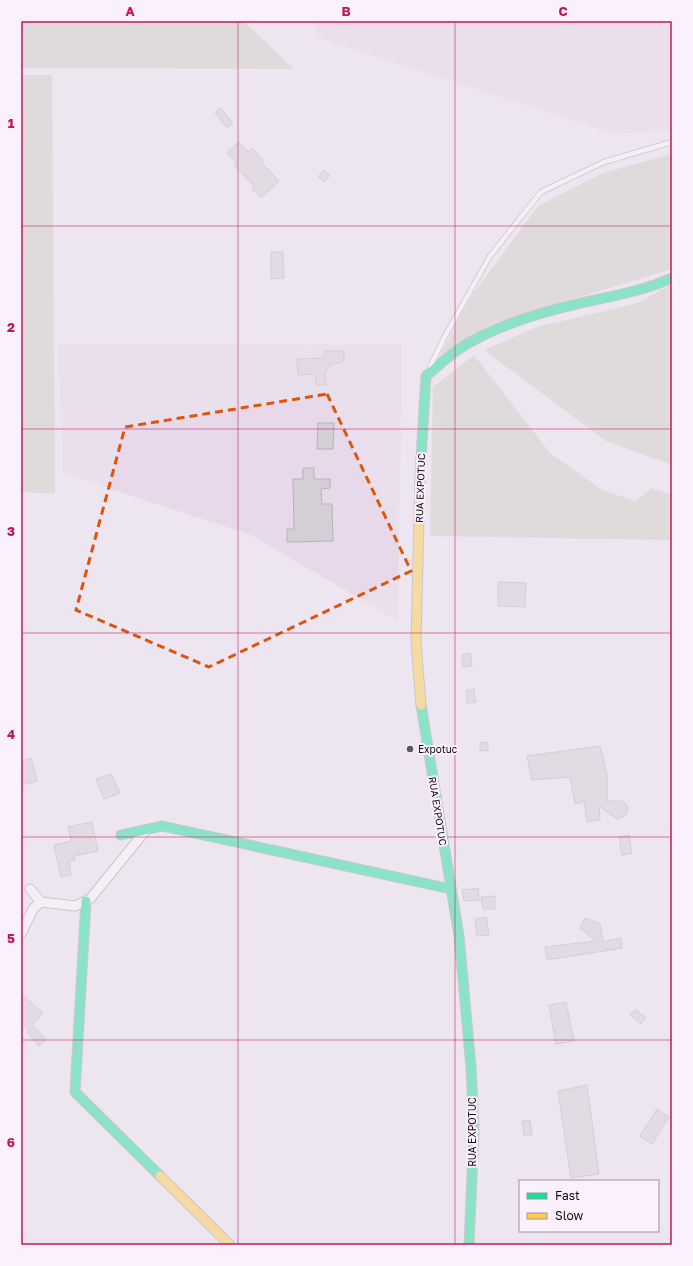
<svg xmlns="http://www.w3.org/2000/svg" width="693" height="1266" viewBox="0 0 693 1266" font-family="'Golos Text',sans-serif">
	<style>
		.built { fill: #e7d9ea }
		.green { fill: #cfcec6 }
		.building { fill: #d4ced5; stroke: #b7b1b9 }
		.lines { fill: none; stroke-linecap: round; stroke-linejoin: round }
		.lane-casing { stroke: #a39ea5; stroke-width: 6 }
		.street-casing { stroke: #a39ea5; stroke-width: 11 }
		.fast-casing { stroke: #a39ea5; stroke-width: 11 }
		.slow-casing { stroke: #a39ea5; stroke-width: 11 }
		.lane { stroke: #fcfbfd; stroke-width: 4.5 }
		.street { stroke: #fcfbfd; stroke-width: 9 }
		.fast { stroke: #16e098; stroke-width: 9 }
		.slow { stroke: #ffcf43; stroke-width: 9 }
		.marked { fill: none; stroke: #dd550c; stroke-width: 3; stroke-dasharray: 8 5; stroke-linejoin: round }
		.grid { fill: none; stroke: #c2185b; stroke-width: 1; stroke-opacity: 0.55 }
		.poi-dot { fill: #5d575e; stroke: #fbf0fe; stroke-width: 1.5 }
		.labels { text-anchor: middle; stroke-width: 4; stroke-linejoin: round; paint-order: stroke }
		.street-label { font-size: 10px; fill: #0f0b10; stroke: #fbf0fe }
		.poi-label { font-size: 10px; fill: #0f0b10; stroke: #fbf0fe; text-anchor: start }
		.neatline { fill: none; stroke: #c2185b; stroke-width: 1.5 }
		.grid-label { font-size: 13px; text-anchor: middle; font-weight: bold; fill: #c2185b }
	</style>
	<rect width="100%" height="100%" fill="#ede5ef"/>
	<path class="built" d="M314,21H672V130L613,134L317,37Z
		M402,344L398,621L251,535L63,473L58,345Z"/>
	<path class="green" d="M21,21H243L294,69L21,68Z
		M21,75H52L55,494L21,492Z
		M672,154V269L492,324L439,356L473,294L538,206L603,173Z
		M672,284V465L606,441L484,350L537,327L638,303Z
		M474,355L550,453L602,490L635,501L652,488L672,495V540L430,536L433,387Z"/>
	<path class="building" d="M221,108L233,123L227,128L215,112Z
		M239,142L248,152L252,148L264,161L262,163L279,181L261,198L252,189L254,186L234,165L236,163L227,153Z
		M324,170L330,175L324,182L318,177Z
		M271,252H283L284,278L271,279Z
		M325,351H344V361L330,365L325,372L326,385H316L315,374L298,375L297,359L323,358Z
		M318,423H334L333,449H317Z
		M303,468H314V479H330V488L321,489L322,504H332L333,541L287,542V529H294L293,479H303Z
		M498,582L526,583L525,607L498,606Z
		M470,653L472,666L463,667L462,655Z
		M474,689L476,702L467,703L466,691Z
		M488,742V750L480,751V743Z
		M600,746L607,774V801H622L627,805L628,811L625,816L617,819L599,806L600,820L587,822L584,801L575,804L570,777L532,780L527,756Z
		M31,758L37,781L21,785V761Z
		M111,774L120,793L104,799L96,779Z
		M92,822L98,851L74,856L75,860L69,861L71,875L61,877L54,845L71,841L68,827Z
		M629,835L632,853L622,855L619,837Z
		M478,888L479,900L464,901L462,890Z
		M495,896V909H483L481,897Z
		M486,917L489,935L477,936L475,919Z
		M585,918L600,924L603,942L621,938L622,948L547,960L545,947L596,941L580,928Z
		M21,994L43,1013L28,1029L21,1022Z
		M566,1002L574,1041L556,1044L549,1005Z
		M635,1009L646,1018L641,1024L630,1015Z
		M34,1026L46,1040L39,1046L27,1032Z
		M587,1085L599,1174L571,1178L558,1091Z
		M657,1109L669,1117L652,1144L640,1136Z
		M530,1120L532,1135L524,1136L522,1121Z"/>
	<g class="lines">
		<g class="lane-casing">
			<path id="lane" d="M430,367L445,336L490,256L541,192L604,162L672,142"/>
		</g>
		<g class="street-casing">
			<path id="street" d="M30,889L41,902L75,906L90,899L146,830
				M21,934L33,909L41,902"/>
		</g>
		<g class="fast-casing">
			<path id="fast" d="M420,475L426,376C437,367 447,357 459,349C496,325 539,313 581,303C612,296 643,291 672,278
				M421,705L459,936L471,1067L474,1130L469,1245
				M121,835L162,826L451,889
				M86,901L75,1092L160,1176"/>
		</g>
		<g class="slow-casing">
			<path id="slow" d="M420,475L416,642L421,705
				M160,1176L230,1245"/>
		</g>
		<use href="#lane" class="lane"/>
		<use href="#street" class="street"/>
		<use href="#fast" class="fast"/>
		<use href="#slow" class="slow"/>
	</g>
	<path d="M0 0H693V1266H0ZM327,394L411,571L209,667L76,610L125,427Z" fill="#ede5ef" fill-opacity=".55" fill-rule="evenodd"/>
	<path class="marked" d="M327,394L411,571L209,667L76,610L125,427Z"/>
	<path class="grid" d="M238,21V1245M455,21V1245M21,226H672M21,429H672M21,633H672M21,837H672M21,1040H672"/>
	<circle class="poi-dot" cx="410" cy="749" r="4"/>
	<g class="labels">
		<g class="street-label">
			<text transform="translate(420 488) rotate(-88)" y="4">RUA EXPOTUC</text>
			<text transform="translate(438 811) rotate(81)" y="4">RUA EXPOTUC</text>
			<text transform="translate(472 1132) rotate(-90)" y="4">RUA EXPOTUC</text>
		</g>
		<g class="poi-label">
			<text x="418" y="753">Expotuc</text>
		</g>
	</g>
	<rect width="693" height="1266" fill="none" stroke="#fbf0fe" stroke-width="44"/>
	<rect x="519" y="1180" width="140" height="52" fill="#fbf0fe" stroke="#9d949f"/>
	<rect x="527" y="1193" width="20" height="6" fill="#16e098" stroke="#9d949f"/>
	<text x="555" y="1200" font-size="12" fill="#0f0b10">Fast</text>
	<rect x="527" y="1213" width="20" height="6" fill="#ffcf43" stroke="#9d949f"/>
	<text x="555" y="1220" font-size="12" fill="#0f0b10">Slow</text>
	<rect x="22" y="22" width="649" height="1222" class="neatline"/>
	<g class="grid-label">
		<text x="130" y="16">A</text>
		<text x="346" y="16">B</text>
		<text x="563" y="16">C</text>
		<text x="11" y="128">1</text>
		<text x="11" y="332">2</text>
		<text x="11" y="536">3</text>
		<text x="11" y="739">4</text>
		<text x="11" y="943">5</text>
		<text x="11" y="1147">6</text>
	</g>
</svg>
